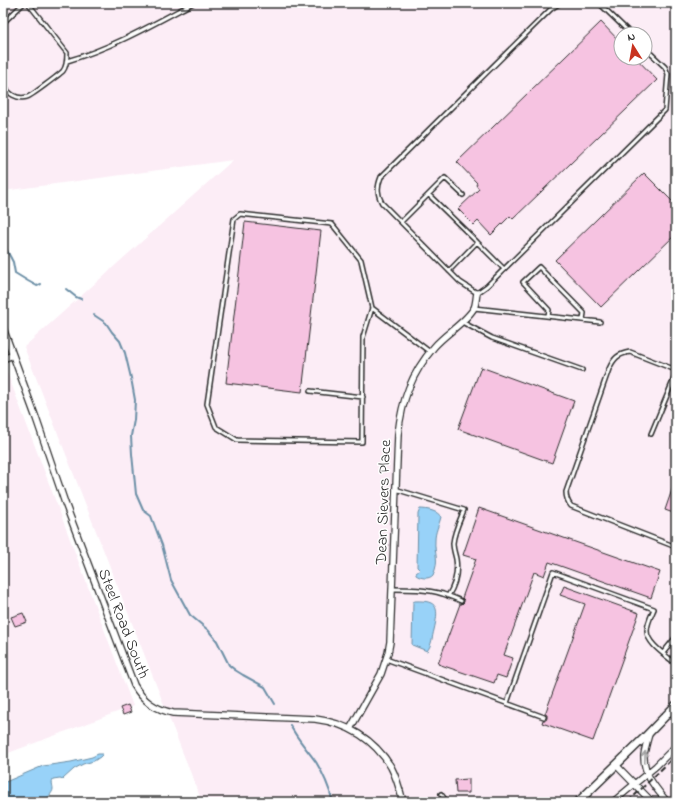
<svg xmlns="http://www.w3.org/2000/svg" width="679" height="805" viewBox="0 0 679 805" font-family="'Indie Flower',sans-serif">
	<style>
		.built { fill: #fcedf6; fill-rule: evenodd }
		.water { fill: #98d2f8; stroke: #6c8fa6 }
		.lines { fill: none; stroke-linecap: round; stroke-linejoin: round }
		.stream { stroke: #6c8fa6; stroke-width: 2 }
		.building { fill: #f6c3e1; stroke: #2b2b2b }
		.service-casing { stroke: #2b2b2b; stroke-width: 6 }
		.minor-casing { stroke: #2b2b2b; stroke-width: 8 }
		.tertiary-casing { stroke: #2b2b2b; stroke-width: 10 }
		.service { stroke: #fff; stroke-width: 3 }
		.minor { stroke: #fff; stroke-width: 5.5 }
		.tertiary { stroke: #fff; stroke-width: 7 }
		.rail { stroke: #2b2b2b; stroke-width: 2; stroke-dasharray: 6 3; stroke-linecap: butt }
		.oneway { stroke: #a0a0a0 }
		.labels { text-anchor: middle; stroke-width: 3; stroke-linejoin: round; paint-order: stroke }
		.street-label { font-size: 16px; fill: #2b2b2b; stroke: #fff }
	</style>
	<rect width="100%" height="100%" fill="#fff"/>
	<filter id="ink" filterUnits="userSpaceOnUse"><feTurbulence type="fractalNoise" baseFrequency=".025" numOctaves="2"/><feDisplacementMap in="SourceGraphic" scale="8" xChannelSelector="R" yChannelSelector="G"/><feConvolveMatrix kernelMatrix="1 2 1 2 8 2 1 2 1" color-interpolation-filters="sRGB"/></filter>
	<g filter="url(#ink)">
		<path class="built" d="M3,3H676V802H202L24,347L233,160L3,191ZM621,34H645V58H621Z
			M5,367L133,706L3,755V368Z"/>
		<path class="water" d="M420,509C427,509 438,511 441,517C439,525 435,532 435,540C434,554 440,560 433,575C429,580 420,578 416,575V573L420,570L417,567L418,514Z
			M415,601C439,600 439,609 434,630C432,637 432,645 427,651L412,645L413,602Z
			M98,754H103L100,757L94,761L83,764L74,769L63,779L60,778L53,779C51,783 53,785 53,789C53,793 46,799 43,802H3V783L43,766L71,762L92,757Z"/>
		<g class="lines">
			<path class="stream" d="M3,243L13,262L15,273L28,281L37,286L41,284
				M66,289L76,297L81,299
				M94,315L106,323L112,332L120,341L125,353L131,378L135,400L134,420L131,436L132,454L136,494L143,510L151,516L154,524L162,545L171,580L190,615L208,630L217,641L229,665L235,670L243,675L265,687L275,704
				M290,725C297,739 307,749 316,762C324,775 329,787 333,802"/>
		</g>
		<path class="building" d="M601,22L621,43V58H636L657,80L513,219L510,216L491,235L478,221L474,225L458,209L479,189L476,185L477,183L457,162Z
			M644,173L676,205V234L601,307L555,260Z
			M245,222L321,231L302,392L226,383Z
			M481,367L574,401L552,463L458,429Z
			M675,481L676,482V514L665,510Z
			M479,508L660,572L651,598L549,562L544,576L534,572L504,655L513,658L506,678L497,675L494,683L438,664L460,604H462L464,602V600L462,598L476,559L463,555Z
			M564,586L639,613L593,741L542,723L543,720H546L547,718V715L545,714L585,604L560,595Z
			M23,613L27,622L15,626L11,617Z
			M128,705L131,712L123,715L120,708Z
			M469,779V793H456L455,780Z"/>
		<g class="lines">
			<g class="service-casing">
				<path id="service" d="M560,3L551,9L381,177C377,187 377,194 382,203L460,282L477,293L487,286L665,110L668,74L665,67L645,48
					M597,3L601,5L631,34
					M3,23L24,3
					M67,61C112,48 152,25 193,3
					M3,86C9,93 16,100 27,97C30,97 60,74 63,71C67,66 67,59 67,53L28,3
					M429,195L477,242
					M401,222L445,178L463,195
					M449,271L477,242L504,269
					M372,308L363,337L362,442L237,440L216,427L207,404L234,219L240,214L332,224L361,260L372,308L430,352
					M474,308L600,322
					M548,316L549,310L523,282L539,267L584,313L583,320
					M462,322L492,338L582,370
					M676,370L630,352C618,354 614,358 609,369L566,492C566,498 567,501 571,506L676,547
					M310,391L363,397
					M651,434L676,374
					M395,489L464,510C460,520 454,532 453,543C453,549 455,554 456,559C458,572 455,585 448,596
					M392,589C409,589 426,589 443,594C449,596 455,598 461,601
					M663,653L676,637
					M386,659L544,717
					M507,703L553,572L654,609C651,616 647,624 647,631C647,644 667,656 676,664
					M441,794L447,802"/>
			</g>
			<g class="minor-casing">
				<path id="minor" d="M3,328L36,418L65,503L134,685C143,701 155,709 173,713L315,719C347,723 374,739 391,767C397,778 400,790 403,802
					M3,359L13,355
					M350,729L381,674L388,653L390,642L398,434C402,400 411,374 434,347C445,334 466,322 474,308C476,304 476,298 477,293
					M649,734C647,741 645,748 644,755C643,775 656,788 667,802
					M616,765L652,802
					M613,802L656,766L676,746"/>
			</g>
			<g class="tertiary-casing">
				<path id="tertiary" d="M578,802L645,737L676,705"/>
			</g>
			<use href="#service" class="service"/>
			<use href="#minor" class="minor"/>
			<use href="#tertiary" class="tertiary"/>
			<path class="rail" d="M628,802L676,755"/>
		</g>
		<defs><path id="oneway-shaft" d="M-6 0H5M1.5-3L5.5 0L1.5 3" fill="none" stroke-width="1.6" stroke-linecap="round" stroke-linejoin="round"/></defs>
		<use class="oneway" href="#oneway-shaft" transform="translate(645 757) rotate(-88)"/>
	</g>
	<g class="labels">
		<g class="street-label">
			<text transform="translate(382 502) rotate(-88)" y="6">Dean Sievers Place</text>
			<text transform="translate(125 623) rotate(69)" y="6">Steel Road South</text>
		</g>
	</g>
	<rect width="679" height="805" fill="none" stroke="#fff" stroke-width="16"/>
	<rect x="8" y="8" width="663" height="789" fill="none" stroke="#2b2b2b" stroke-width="1.5" filter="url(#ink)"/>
	<g transform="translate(633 46) rotate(349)"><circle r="19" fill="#ffffff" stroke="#aaaaaa"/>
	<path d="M0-3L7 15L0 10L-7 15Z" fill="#c8321e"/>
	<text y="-6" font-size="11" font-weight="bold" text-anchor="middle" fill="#2b2b2b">N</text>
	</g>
</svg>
